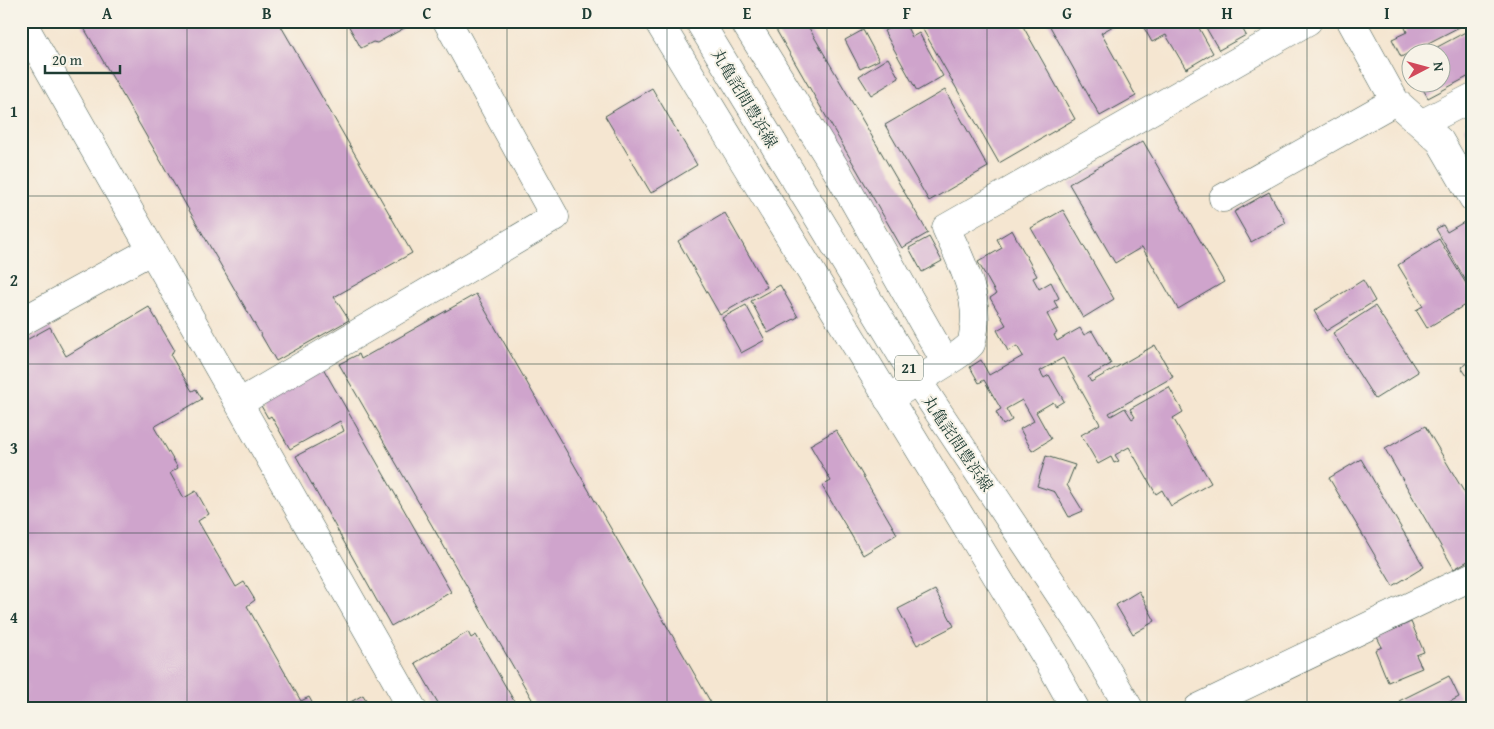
<svg xmlns="http://www.w3.org/2000/svg" width="1494" height="729" viewBox="0 0 1494 729" font-family="'Gentium Book Plus','Noto Serif JP',serif">
	<style>
		.building { fill: #cfa4cc }
		.lines { fill: none; stroke-linecap: round; stroke-linejoin: round }
		.minor-casing { stroke: #3f564c; stroke-width: 29 }
		.major-casing { stroke: #3f564c; stroke-width: 29 }
		.minor { stroke: #fff; stroke-width: 28 }
		.major { stroke: #fff; stroke-width: 28 }
		.grid { fill: none; stroke: #1f3d34; stroke-width: 1; stroke-opacity: 0.55 }
		.labels { text-anchor: middle; stroke-width: 4; stroke-linejoin: round; paint-order: stroke }
		.shield { fill: #f7f3e8; stroke: #60746a; stroke-width: 1 }
		.shield-label { font-size: 15px; font-weight: bold; fill: #1f3d34 }
		.street-label { font-size: 16px; fill: #1f3d34; stroke: #f7f3e8 }
		.neatline { fill: none; stroke: #1f3d34; stroke-width: 2 }
		.grid-label { font-size: 16px; text-anchor: middle; font-weight: bold; fill: #1f3d34 }
	</style>
	<rect width="100%" height="100%" fill="#f7f3e8"/>
	<filter id="ink" filterUnits="userSpaceOnUse"><feTurbulence type="fractalNoise" baseFrequency=".02" numOctaves="2"/><feDisplacementMap in="SourceGraphic" scale="10" xChannelSelector="R" yChannelSelector="G"/><feConvolveMatrix kernelMatrix="1 2 1 2 8 2 1 2 1" color-interpolation-filters="sRGB"/></filter>
	<filter id="wash" filterUnits="userSpaceOnUse"><feTurbulence type="fractalNoise" baseFrequency=".0096" numOctaves="4" result="noise"/><feDisplacementMap in="SourceGraphic" scale="20" xChannelSelector="R" yChannelSelector="G"/><feGaussianBlur stdDeviation="1.12" result="paint"/><feColorMatrix in="noise" values="0 0 0 0 0 0 0 0 0 0 0 0 0 0 0 0 0 1.4 0 .05"/><feComposite in="paint" operator="in"/></filter>
	<g filter="url(#wash)">
		<rect width="100%" height="100%" fill="#f5e6d1"/>
		<g id="blocks">
			<path class="building" d="M80,21H278L412,253L334,297L349,320L276,361Z
				M350,21H417L377,43L373,42L361,48L347,23Z
				M771,21H805L928,233L902,248Z
				M901,21H904L912,37L919,33L943,76L917,91L884,31Z
				M918,21H1020L1075,119L999,163Z
				M1047,21H1110L1113,26L1101,33L1136,96L1100,116Z
				M1140,21H1195L1213,53L1186,69L1166,35L1152,42Z
				M1202,21H1238L1246,35L1219,50Z
				M1402,21H1471L1401,57L1392,39L1407,32Z
				M1473,28V74L1428,98L1419,82H1442V52H1428Z
				M863,30L879,60L860,69L845,40Z
				M888,58L899,78L871,95L859,76Z
				M652,88L697,165L651,193L605,116Z
				M945,90L988,167L929,201L885,125Z
				M1473,123V143L1464,127Z
				M1143,141L1224,282L1178,309L1142,247L1115,263L1069,184Z
				M1269,192L1286,223L1251,242L1234,212Z
				M1063,210L1114,299L1083,318L1031,228Z
				M725,213L767,287L720,315L678,241Z
				M1464,222L1473,237V293L1436,229L1443,225L1447,232Z
				M1012,230L1037,276L1033,278L1039,289L1051,282L1059,298L1054,301L1058,308L1047,314L1057,333L1054,335L1057,341L1080,328L1084,335L1092,331L1111,364L1088,377L1091,382L1155,345L1173,377L1109,413L1111,416L1125,408L1132,419L1135,417L1130,409L1169,387L1183,412L1173,418L1211,483L1171,506L1162,490L1156,494L1129,447L1115,455L1119,461L1114,463L1111,457L1098,464L1081,435L1100,424L1063,358L1040,371L1044,378L1049,375L1064,401L1056,406L1053,402L1036,412L1051,439L1032,451L1020,429L1034,421L1022,400L1006,409L1012,420L1003,425L996,412L1001,409L984,380L979,383L970,367L981,360L989,375L1023,356L1017,346L1008,351L997,330L1006,325L990,298L996,294L978,262L1002,248L997,239Z
				M929,237L942,261L922,272L909,248Z
				M1439,239L1473,295V300L1427,328L1416,310L1423,306L1398,265Z
				M1363,280L1375,301L1326,331L1314,311Z
				M780,285L798,317L768,333L751,301Z
				M476,294L714,708H537L339,364L359,354L361,359Z
				M746,305L765,340L741,353L722,318Z
				M1375,306L1418,372L1375,399L1333,333Z
				M149,307L174,349L171,356L192,391L196,389L202,399L154,427L178,468L170,473L184,498L196,491L209,514L198,521L236,587L244,582L255,600L247,606L301,701L309,697L315,708H21V380L28,376L21,364V343L50,327L66,356Z
				M1473,359V385L1461,367Z
				M323,368L451,592L391,626L296,456L344,431L340,421L290,449L271,416L268,418L260,404Z
				M1425,426L1473,507V558L1454,569L1385,449Z
				M836,430L897,534L863,555L822,486L831,481L810,445Z
				M1046,456L1075,465L1067,485L1083,511L1069,517L1055,492L1037,486Z
				M1361,459L1424,567L1393,586L1329,478Z
				M935,590L954,626L917,645L898,609Z
				M1139,591L1155,621L1133,634L1116,605Z
				M1411,622L1424,652L1416,655L1422,668L1388,682L1375,650L1382,647L1377,637Z
				M468,632L471,638L476,635L518,708H441L415,663Z
				M1449,676L1459,697L1438,708H1403L1399,701Z
				M363,695L371,708H340Z"/>
		</g>
	</g>
	<g filter="url(#ink)">
		<use href="#blocks" fill-opacity="0" stroke="#3f564c" stroke-width="1"/>
		<g class="lines">
			<g class="minor-casing">
				<path id="minor" d="M744,21L837,171L946,363L888,399
					M26,29L412,708
					M1395,101L1440,141L1473,198
					M1421,124L1473,97
					M1223,198L1395,101L1351,21
					M21,322L152,250
					M946,363C954,357 964,352 971,344C973,340 973,333 974,329C979,293 960,260 946,228L1308,21
					M239,403L555,217L447,21
					M1198,708L1473,576"/>
			</g>
			<g class="major-casing">
				<path id="major" d="M658,21L1051,665L1075,708
					M699,21L915,377L1084,631L1129,708"/>
			</g>
			<use href="#minor" class="minor"/>
			<use href="#major" class="major"/>
		</g>
	</g>
	<path class="grid" d="M187,21V708M347,21V708M507,21V708M667,21V708M827,21V708M987,21V708M1147,21V708M1307,21V708M21,196H1473M21,364H1473M21,533H1473"/>
	<g class="labels">
		<rect class="shield" x="895" y="355.5" width="28" height="25" rx="4"/>
		<g class="shield-label">
			<text x="909" y="373">21</text>
		</g>
		<g class="street-label">
			<text transform="translate(745 98) rotate(59)" y="6">丸亀詫間豊浜線</text>
			<text transform="translate(958 443) rotate(56)" y="6">丸亀詫間豊浜線</text>
		</g>
	</g>
	<rect width="1494" height="729" fill="none" stroke="#f7f3e8" stroke-width="55"/>
	<g transform="translate(1426 68) rotate(84)"><circle r="24" fill="#f7f3e8" stroke="#a1aaa0"/>
	<path d="M0-4L9 19L0 12L-9 19Z" fill="#d1495b"/>
	<text y="-8" font-size="14" font-weight="bold" text-anchor="middle" fill="#1f3d34">N</text>
	</g>
	<path d="M45 65v8h75v-8" fill="none" stroke="#1f3d34" stroke-width="2.5"/>
	<text x="52" y="65" font-size="15" fill="#1f3d34" stroke="#f7f3e8" stroke-width="4" paint-order="stroke">20 m</text>
	<rect x="28" y="28" width="1438" height="674" class="neatline"/>
	<g class="grid-label">
		<text x="107" y="19">A</text>
		<text x="267" y="19">B</text>
		<text x="427" y="19">C</text>
		<text x="587" y="19">D</text>
		<text x="747" y="19">E</text>
		<text x="907" y="19">F</text>
		<text x="1067" y="19">G</text>
		<text x="1227" y="19">H</text>
		<text x="1387" y="19">I</text>
		<text x="14" y="117">1</text>
		<text x="14" y="286">2</text>
		<text x="14" y="454">3</text>
		<text x="14" y="623">4</text>
	</g>
</svg>
